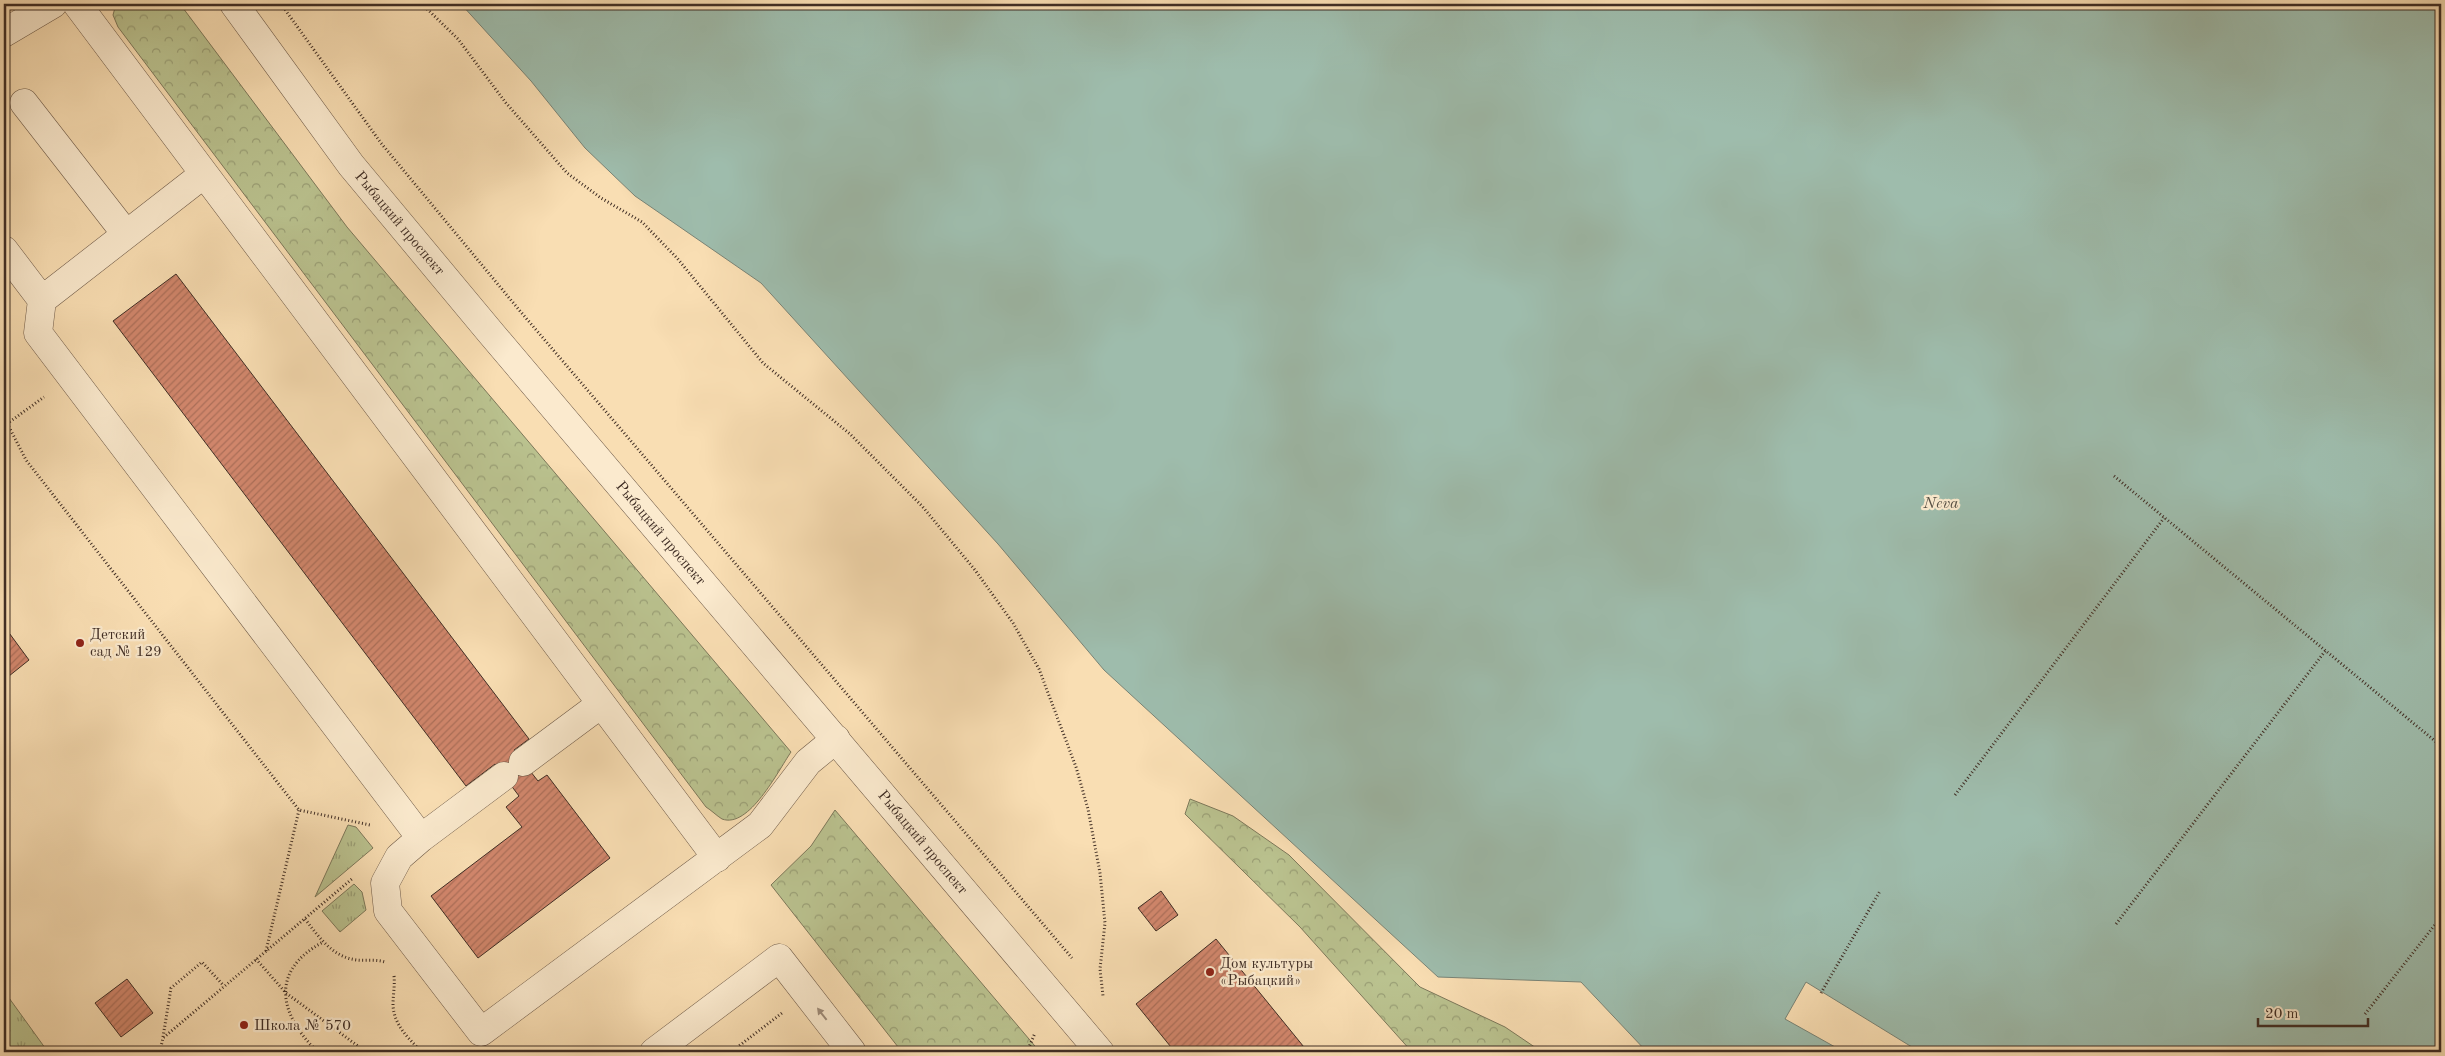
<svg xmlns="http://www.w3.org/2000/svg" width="2445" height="1056" viewBox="0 0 2445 1056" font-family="'Old Standard TT',serif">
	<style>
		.grass { fill: url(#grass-tufts); stroke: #7d785a }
		.forest { fill: url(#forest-crowns); stroke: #7d785a }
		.water { fill: #9ebcac; stroke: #788376 }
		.building { fill: url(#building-hatch); stroke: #402e25 }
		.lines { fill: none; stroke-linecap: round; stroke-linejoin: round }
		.minor-casing { stroke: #6e5a48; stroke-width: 29 }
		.path { stroke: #402e25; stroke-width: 3; stroke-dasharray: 1 2.5; stroke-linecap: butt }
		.minor { stroke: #fbeace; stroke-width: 28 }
		.oneway { fill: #9e8c7a }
		.poi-dot { fill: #8f2418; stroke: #fbeace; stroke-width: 2 }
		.labels { text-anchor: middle; stroke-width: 4.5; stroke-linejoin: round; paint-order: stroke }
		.street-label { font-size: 15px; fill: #402e25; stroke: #fbeace }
		.poi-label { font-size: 15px; fill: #402e25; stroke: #fbeace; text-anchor: start }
		.water-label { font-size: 16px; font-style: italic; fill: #585247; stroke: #fbeace }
	</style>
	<defs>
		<pattern id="grass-tufts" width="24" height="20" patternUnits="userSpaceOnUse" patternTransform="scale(1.25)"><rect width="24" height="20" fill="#bac28f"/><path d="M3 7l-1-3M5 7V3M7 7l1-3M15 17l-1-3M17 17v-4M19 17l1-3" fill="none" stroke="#999e75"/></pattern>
		<pattern id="forest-crowns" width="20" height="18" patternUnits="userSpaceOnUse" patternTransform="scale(1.25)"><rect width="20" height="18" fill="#bac28f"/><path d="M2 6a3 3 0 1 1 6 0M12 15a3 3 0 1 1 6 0" fill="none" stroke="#999e75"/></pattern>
		<pattern id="building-hatch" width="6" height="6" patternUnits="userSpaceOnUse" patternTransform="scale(1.25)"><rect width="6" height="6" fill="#d2876d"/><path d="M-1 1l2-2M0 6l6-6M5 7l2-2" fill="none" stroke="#ac6f59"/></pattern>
	</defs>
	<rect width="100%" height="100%" fill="#f9deb3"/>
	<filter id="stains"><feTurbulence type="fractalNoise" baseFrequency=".004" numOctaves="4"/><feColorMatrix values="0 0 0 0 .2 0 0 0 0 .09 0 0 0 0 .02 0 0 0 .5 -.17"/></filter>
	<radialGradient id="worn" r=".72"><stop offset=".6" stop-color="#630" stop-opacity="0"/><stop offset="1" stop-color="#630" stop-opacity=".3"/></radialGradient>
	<path class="grass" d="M348,825L356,827L373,848L315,897Z
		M354,884L362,892L366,910L340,932L322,911Z
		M4,991L48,1052H4Z"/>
	<path class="forest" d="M116,4H180L347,227L791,752C778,771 749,829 722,819C717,816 711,810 706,807L118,27L113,15Z
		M1190,799L1233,816L1289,855L1420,987L1505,1027L1542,1052H1412L1300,927L1185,814Z
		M835,810L1040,1052H902L771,885L811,846Z"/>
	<path class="water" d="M461,4H2441V1052H1920L1806,982L1785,1019L1844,1052H1647L1581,982L1438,977L1104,670L998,544L761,283L635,196L585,148L531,81Z"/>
	<path class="building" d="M176,274L529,739L514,750L523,762L538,781L547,775L610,858L478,958L431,896L522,827L506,807L519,796L495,764L466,786L113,321Z
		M4,626L29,660L4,680Z
		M1161,891L1178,915L1156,931L1138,908Z
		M1216,939L1308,1052H1175L1136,1004Z
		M127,979L153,1013L121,1037L95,1003Z"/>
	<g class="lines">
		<g class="minor-casing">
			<path id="minor" d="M77,4L717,858
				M234,4L351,165L490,332L1100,1052
				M4,33L53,4
				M24,103L126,234
				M204,174L42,300L38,333L421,838L399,857L385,883L388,911L481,1032L760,825L808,762L836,739
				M4,250L42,300
				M523,762L601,704
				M421,838L504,776
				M654,1052L779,958L852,1052"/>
		</g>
		<path class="path" d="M281,4L381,143L520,311L1072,958
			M422,4L458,39L506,103L567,173L601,198L642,222L677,258L763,363L850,434L922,506L975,570L1013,623L1039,669L1076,767L1088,809L1100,873L1105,923L1100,969L1103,996
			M4,417L26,460L299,810L370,825
			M4,426L44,397
			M2114,476L2441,746
			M1955,795L2164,518
			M305,919C319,937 332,957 357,960C366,961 376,959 385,962
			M2116,924L2326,650
			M266,951L299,810
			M256,959L286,993L366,1052
			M394,976C395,986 393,995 393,1005C394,1025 408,1038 422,1052
			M1821,993L1880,891
			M2365,1014L2441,917
			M163,1037L171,988L202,962L224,986
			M160,1051L163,1038L353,878
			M318,1052C279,1015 269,971 323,942
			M731,1052L782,1013
			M1027,1052L1035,1033"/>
		<use href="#minor" class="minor"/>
	</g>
	<defs><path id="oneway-solid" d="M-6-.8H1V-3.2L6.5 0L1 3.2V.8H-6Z" transform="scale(1.25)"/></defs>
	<use class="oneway" href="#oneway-solid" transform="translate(822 1014) rotate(-128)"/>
	<g class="poi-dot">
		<circle cx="80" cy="643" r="5"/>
		<circle cx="1210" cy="972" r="5"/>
		<circle cx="244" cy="1025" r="5"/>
	</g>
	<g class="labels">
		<g class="street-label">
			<text transform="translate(400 223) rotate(50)" y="5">Рыбацкий проспект</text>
			<text transform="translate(661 533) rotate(50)" y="5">Рыбацкий проспект</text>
			<text transform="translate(923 842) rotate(50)" y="5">Рыбацкий проспект</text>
		</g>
		<g class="poi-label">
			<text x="90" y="639">Детский<tspan x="90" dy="17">сад № 129</tspan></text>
			<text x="1220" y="968">Дом культуры<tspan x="1220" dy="17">«Рыбацкий»</tspan></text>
			<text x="254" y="1030">Школа № 570</text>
		</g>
		<g class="water-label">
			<text x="1941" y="508">Neva</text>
		</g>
	</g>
	<rect width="2445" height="1056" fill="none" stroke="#f9deb3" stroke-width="20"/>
	<rect x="5" y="5" width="2435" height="1046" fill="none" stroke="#402e25" stroke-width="2.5"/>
	<rect x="10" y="10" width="2425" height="1036" fill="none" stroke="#402e25"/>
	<path d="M2258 1018v8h110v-8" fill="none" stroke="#402e25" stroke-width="2.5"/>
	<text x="2265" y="1018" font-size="15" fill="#402e25" stroke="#fbeace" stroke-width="4" paint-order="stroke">20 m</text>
	<rect width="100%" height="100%" filter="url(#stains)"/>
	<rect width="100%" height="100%" fill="url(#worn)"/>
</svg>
